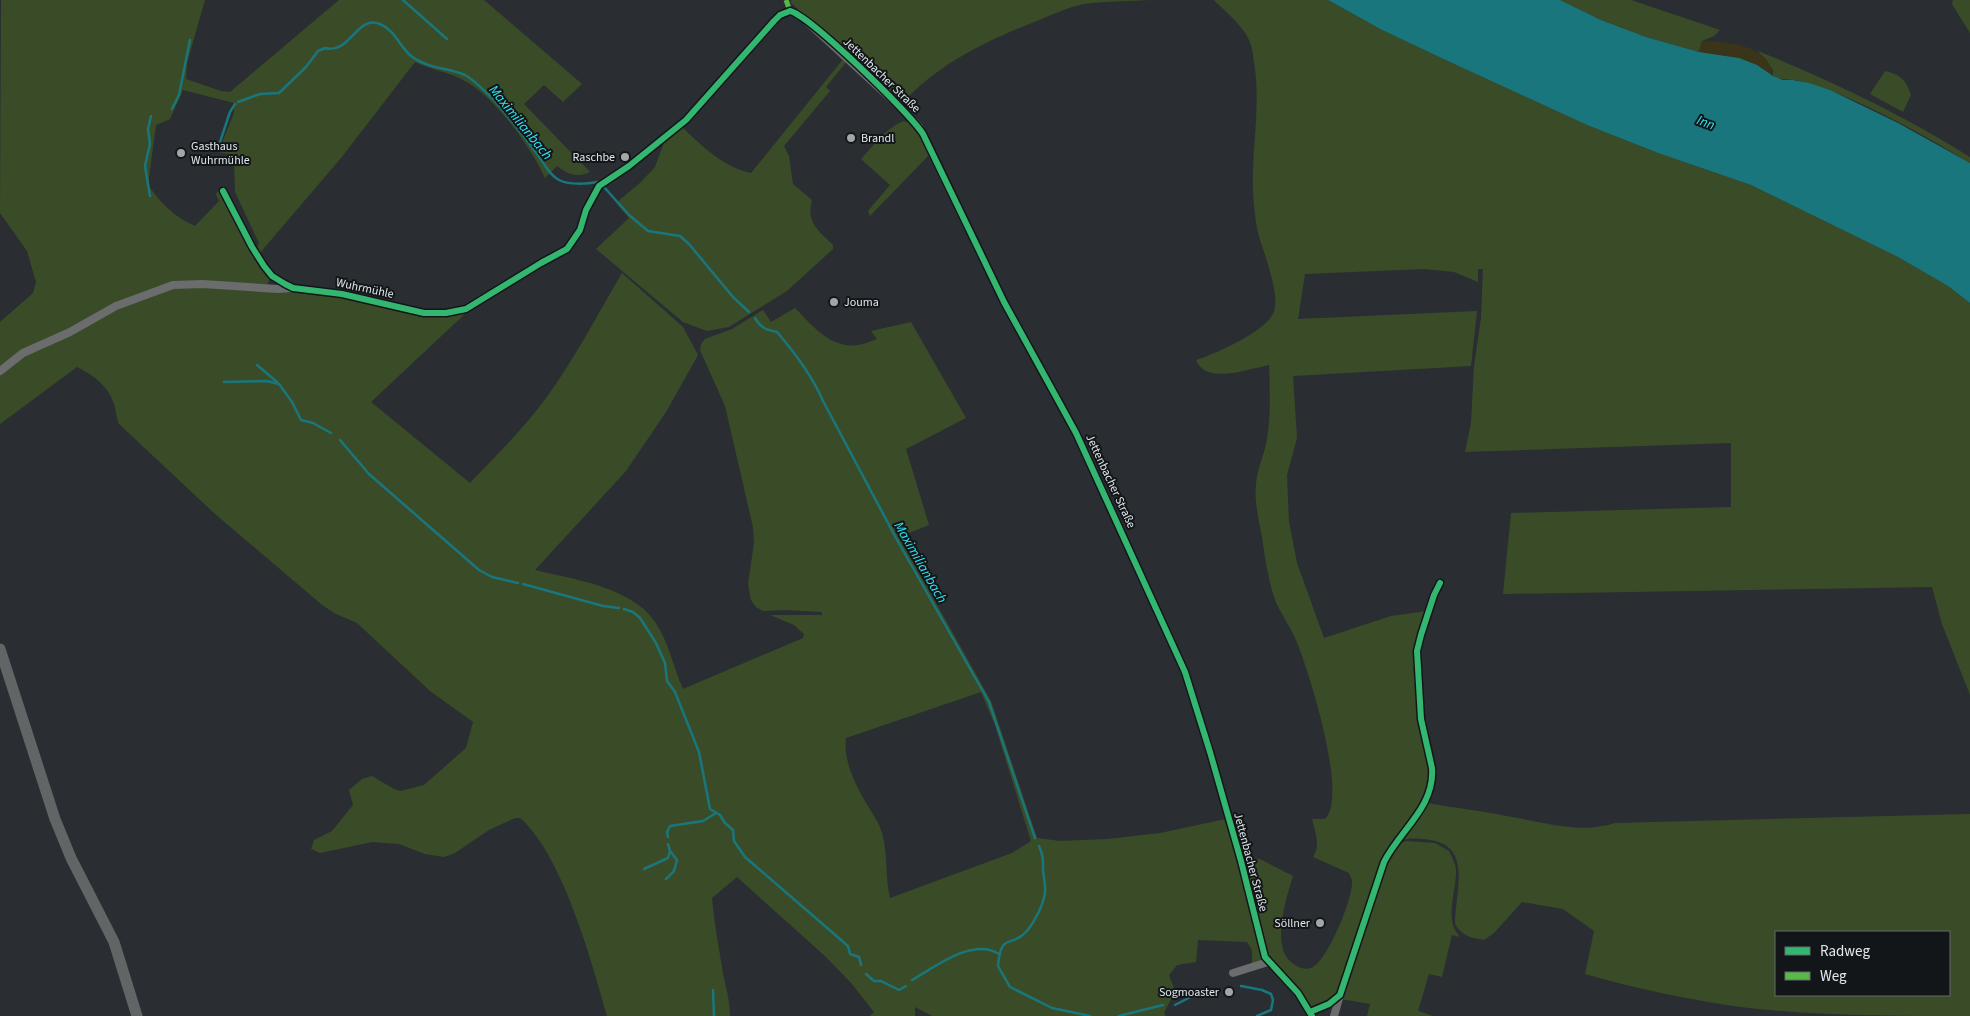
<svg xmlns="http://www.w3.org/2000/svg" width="1970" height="1016" viewBox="0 0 1970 1016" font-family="'Source Sans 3',sans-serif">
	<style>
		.green { fill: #3a4c27; fill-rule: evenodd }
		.sand { fill: #3a3418 }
		.water { fill: #1a767d }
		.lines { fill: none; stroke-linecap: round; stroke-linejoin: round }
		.stream { stroke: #1a767d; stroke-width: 2.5 }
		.minor { stroke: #6a6c6d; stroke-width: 8 }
		.secondary { stroke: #616566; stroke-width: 11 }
		.quiet { stroke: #58b947; stroke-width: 5; stroke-dasharray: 10 5; stroke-linecap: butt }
		.cycleway-casing { stroke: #121619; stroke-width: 9 }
		.cycleway { stroke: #33b770; stroke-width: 6 }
		.poi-dot { fill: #a1a6aa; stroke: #121619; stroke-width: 2 }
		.labels { text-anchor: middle; stroke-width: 4; stroke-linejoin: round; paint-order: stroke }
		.street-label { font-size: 12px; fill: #e1e7eb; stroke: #121619 }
		.poi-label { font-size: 12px; fill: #e1e7eb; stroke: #121619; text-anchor: start }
		.water-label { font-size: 14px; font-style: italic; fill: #2be6f4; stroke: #121619 }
	</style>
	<rect width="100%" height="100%" fill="#2a2e32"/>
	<path class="green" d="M1,0H205L187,63L186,79L221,91L230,92L339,0H484L582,84L563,102L544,85L524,104L590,172C577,178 569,175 557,166L545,178C531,147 495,97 465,81C450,72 431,70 415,62L341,158L259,254L256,250L259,243L235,192L234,155L218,152L234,113V103L183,90L170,119L156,125L148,185C162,204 173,216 195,226L219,201L216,194L218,191L222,193L270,277L267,286H175L292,290L348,298L427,315L468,311L371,402L470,483C497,455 526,426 549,394C576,356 598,314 622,273L683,327L698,355L666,412L626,471L535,570C572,579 632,587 655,622C669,642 673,667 683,689L803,638L804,634L794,625L770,615H822V612L785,610L763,611L756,607L751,600L748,584L754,543L753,527L725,406L700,350L701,344L705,339L732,329L763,310L771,322L795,308C812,325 830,349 858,345C864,344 871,341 877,339L871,331L911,322L966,418L906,449L929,525L899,537L991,701L1037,838L1060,841L1108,839L1160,833L1226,819L1263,958L1261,961L1252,965V950L1247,942L1198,940L1196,962L1177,965L1169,975L1176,994L1170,1001L1164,1013L1166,1016H932L915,1007V1016H870L874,1012L852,984L826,957L737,877L712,898C714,923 719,948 723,973C726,988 730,1001 730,1016H607C592,962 562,854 520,818H515L489,830L455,853L444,857L425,854L399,844L372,842L320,853L311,849L314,840L332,831L353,805L349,790L362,779L372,776L394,789L401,791L424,785L466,748L473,722L430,691L357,623L334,613L321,604L214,513L119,424C116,417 116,411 114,404C108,386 94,375 77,367L0,424V322L33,293L36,282L27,251L0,213ZM981,692L995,725L1031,841L1012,853L890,898C885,877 888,853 882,833C879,822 872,813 866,803C855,784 843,760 846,738Z
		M792,0H1153C1131,1 1107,1 1084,4C1067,7 1050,16 1034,22C982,43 940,63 901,104L799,10L790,2Z
		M1214,0H1328L1382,30L1452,63L1587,125L1658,153L1751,185L1898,257L1948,286L1970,303V695L1942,624L1932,587L1503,594L1511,513L1731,507V443L1465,452L1471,423L1474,366L1481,318L1483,269H1478V282L1454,272L1424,269L1305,274L1298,319L1477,311L1471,366L1293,376L1297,438L1287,475L1289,522L1297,563L1324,638L1391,616L1427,611L1416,665L1431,772L1425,799L1390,846L1339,994L1317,1008L1311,1007L1269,958L1244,863L1251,858L1260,859L1293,876C1286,899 1269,951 1295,965C1301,969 1307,970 1313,967C1328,959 1354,897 1352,880C1352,879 1349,874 1349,873L1313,857C1321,846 1315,831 1312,819H1325C1349,796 1308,669 1296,640C1290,626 1281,614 1275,600C1268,579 1265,558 1262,537C1259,520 1254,502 1256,484C1257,470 1263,458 1266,444C1271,420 1270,389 1269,365C1251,368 1206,386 1196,360C1216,354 1264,332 1273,314C1282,297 1263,251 1258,233C1256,224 1255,215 1254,206C1249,159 1262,110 1254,62C1253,55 1252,46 1249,40C1242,24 1225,12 1214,0Z
		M1560,0H1631L1720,30L1714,36L1702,41L1699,52L1646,37L1601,20Z
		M1953,0H1970V33L1952,4Z
		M1758,51C1832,81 1903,115 1970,157V163C1928,137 1875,108 1829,90C1818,86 1807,83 1796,80C1788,79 1781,80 1773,76V70Z
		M844,58L847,61L826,87L830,91L784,146L789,156L793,184L812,200C806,223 818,230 833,245V249L787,291L729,327L707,331L683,322L596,249L629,218L616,203L641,182L655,167L664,143L682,127C702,146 723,167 751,173Z
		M1885,71C1901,75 1906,80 1911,95L1903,112L1870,94Z
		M904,121C919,125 924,142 929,155L870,216L868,211L890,185L861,159C873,146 887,127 904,121Z
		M1427,803C1455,808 1484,811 1512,817C1545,823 1582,834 1615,823L1970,814V1016C1896,1016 1822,1016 1749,1008C1693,1001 1638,989 1585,974L1594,931L1563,909L1522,902L1494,933L1484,940C1471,938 1462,936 1455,924C1455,892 1473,846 1430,840C1419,838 1410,838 1399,840ZM1776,932H1949V995H1776Z
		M1407,841L1435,843L1449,851C1452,857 1455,863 1456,869C1457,891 1443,919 1460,937L1452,935L1442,977L1429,974L1418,1011L1433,1016H1367L1370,1004L1341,999L1386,862L1400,843Z"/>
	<path class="sand" d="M1702,41C1727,42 1770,44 1773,76C1747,58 1730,56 1699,52Z"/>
	<path class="water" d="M1328,0H1560L1601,20L1646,37L1699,52L1739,58L1757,65L1773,76L1783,80H1793L1809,83L1830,90L1898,123L1970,163V303L1948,286L1898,257L1751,185L1658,153L1587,125L1452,63L1382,30Z"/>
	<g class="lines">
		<path class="stream" d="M403,0L447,39
			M238,102L260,94L279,93L306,67L318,51L325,48C350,55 357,14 380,24C395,30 399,46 411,56C426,68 448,68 465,75C475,80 486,93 494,100C509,117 524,136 537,154C544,163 549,175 559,180C568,185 588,184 597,182
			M172,109L179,95L190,40
			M220,142L230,112L235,104
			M604,187L629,215L648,231L680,236L689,244L733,297L749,312
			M150,196L145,166L150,144L148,129L151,116
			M755,318C761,328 766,330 777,332C795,353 812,375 823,401L896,538L989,702L1035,838
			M257,365L277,382
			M224,382L267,381L279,384L292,402L301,420L313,423L331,433
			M340,440L369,474L479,570L492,577L518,583
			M523,584L603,606L619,608
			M624,609L633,612L640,618L656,643L665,663L667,681L675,692L699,752L710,809L720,815L725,823L733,830L734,841L745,857L848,946L850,954L859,957L861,965
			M668,837L667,832L670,826L703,821L716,813
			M1039,846C1043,855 1043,859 1043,868C1043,876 1046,884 1045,892C1044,904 1035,921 1027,931C1011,949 1001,931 998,966L1010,987L1052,1008L1090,1016
			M644,869L668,858L670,851L668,844
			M666,879L674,871L677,860L670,851
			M866,974L874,981H881L899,990L906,986
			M912,980C935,967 973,937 999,954
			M1241,986L1262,990L1271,994L1273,1000L1271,1010L1257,1016
			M713,990L714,1016
			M1175,1005L1202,991
			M1119,1016L1163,1005"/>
		<path class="minor" d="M223,191L252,247L264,266L272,276L285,284L293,288L342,294L424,313H446L466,309L541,263L567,249L580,230L586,210L599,186L629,166L686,120L780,15L790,11L802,17L899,106L919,127L1004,302L1076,433L1185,672L1210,752L1241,861L1265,957L1298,993L1312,1016
			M0,371L23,353L70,332L116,306L173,285L203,284L278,289L291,288
			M1233,973L1268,962
			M1310,1012L1329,1004L1340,995L1384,862C1400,830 1435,807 1432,768L1421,719L1417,651L1421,635L1434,595L1440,583
			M1334,1016L1340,995"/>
		<path class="secondary" d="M0,649L55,819L71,858L114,942L137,1016"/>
		<path class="quiet" d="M786,0L790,11"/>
		<g class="cycleway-casing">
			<path id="cycleway" d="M790,11C810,16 910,113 923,134L1004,302L1076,433L1185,672L1210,752L1241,861L1265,957L1298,993L1312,1016
				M223,191L252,247L264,266L272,276L285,284L293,288L342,294L424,313H446L466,309L541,263L567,249L580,230L586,210L599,186L629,166L686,120L774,21L780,15L790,11
				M1310,1012L1329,1004L1340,995L1384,862C1400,830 1435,807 1432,768L1421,719L1417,651L1421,635L1434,595L1440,583"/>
		</g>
		<use href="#cycleway" class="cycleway"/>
	</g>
	<g class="poi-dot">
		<circle cx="851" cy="138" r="5"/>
		<circle cx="181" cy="153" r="5"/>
		<circle cx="625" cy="157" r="5"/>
		<circle cx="834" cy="302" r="5"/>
		<circle cx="1320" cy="923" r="5"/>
		<circle cx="1229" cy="992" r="5"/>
	</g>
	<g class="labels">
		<g class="street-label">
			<text transform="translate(882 75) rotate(44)" y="4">Jettenbacher Straße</text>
			<text transform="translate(365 288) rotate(12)" y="4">Wuhrmühle</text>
			<text transform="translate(1111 481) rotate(65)" y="4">Jettenbacher Straße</text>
			<text transform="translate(1251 862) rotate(75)" y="4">Jettenbacher Straße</text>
		</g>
		<g class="poi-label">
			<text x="861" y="142">Brandl</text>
			<text x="191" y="150">Gasthaus<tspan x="191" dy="14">Wuhrmühle</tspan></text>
			<text x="615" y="161" text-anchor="end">Raschbe</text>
			<text x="844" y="306">Jouma</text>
			<text x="1310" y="927" text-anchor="end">Söllner</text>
			<text x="1219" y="996" text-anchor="end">Sogmoaster</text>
		</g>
		<g class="water-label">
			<text transform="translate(521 122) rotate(51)" y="5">Maximilianbach</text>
			<text transform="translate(1706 122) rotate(21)" y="5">Inn</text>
			<text transform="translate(921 562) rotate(60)" y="5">Maximilianbach</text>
		</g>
	</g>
	<rect x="1775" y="931" width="175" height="65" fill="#121619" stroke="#656a6d"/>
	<rect x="1785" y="947" width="25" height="8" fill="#33b770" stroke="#656a6d"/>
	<text x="1820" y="956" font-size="15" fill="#e1e7eb">Radweg</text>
	<rect x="1785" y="972" width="25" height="8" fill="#58b947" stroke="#656a6d"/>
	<text x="1820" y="981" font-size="15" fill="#e1e7eb">Weg</text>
</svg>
